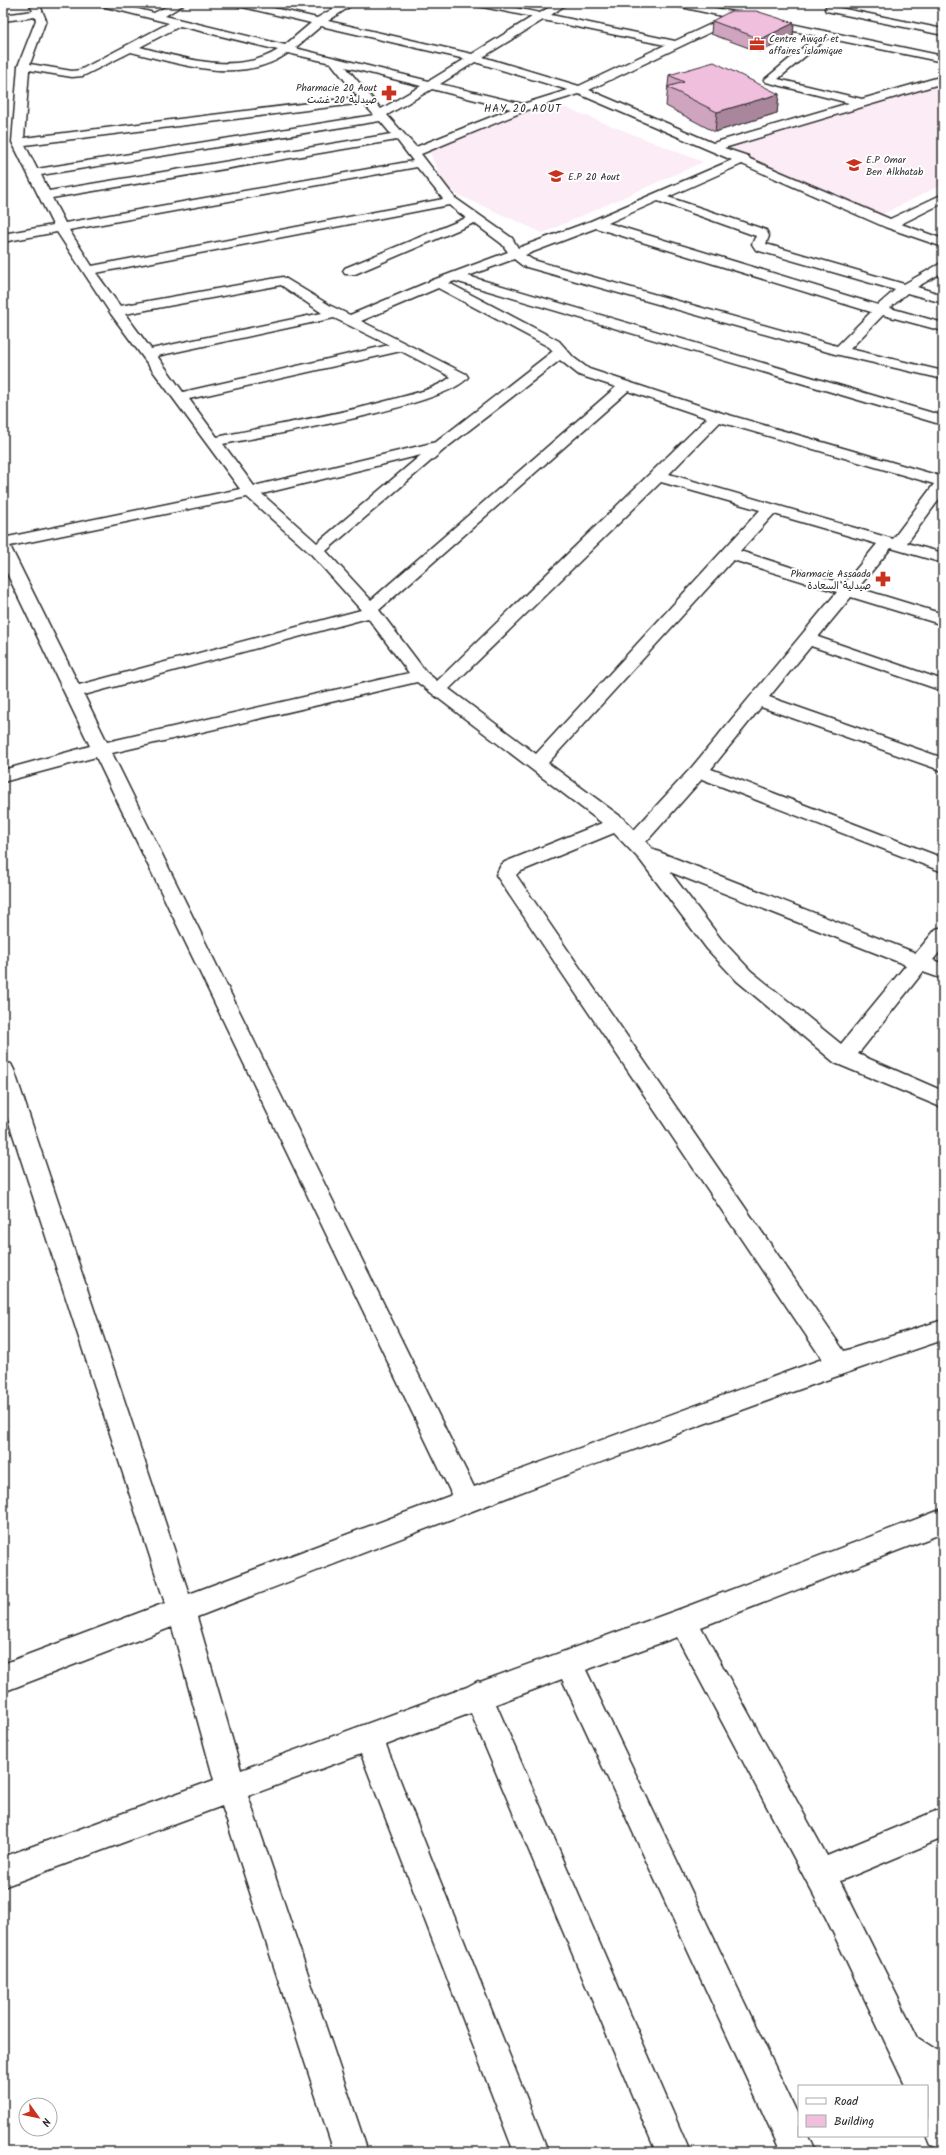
<svg xmlns="http://www.w3.org/2000/svg" width="946" height="2155" viewBox="0 0 946 2155" font-family="Kalam,'Playpen Sans Arabic',sans-serif">
	<style>
		.built { fill: #fbecf5 }
		.lines { fill: none; stroke-linecap: round; stroke-linejoin: round }
		.minor-casing { stroke: #2b2b2b; stroke-width: 3 }
		.minor { fill: #fff; fill-rule: evenodd }
		.wall { fill: #cfa4bf; stroke: #2b2b2b }
		.shaded-wall { fill: #a9869b; stroke: #2b2b2b }
		.building { fill: #f1bfde; stroke: #2b2b2b }
		.labels { text-anchor: middle; stroke-width: 4; stroke-linejoin: round; paint-order: stroke }
		.far-poi-label { font-size: 10px; fill: #2b2b2b; stroke: #fff; text-anchor: start }
		.far-neighbourhood-label { font-size: 11px; letter-spacing: 1px; fill: #2b2b2b; stroke: #fff }
	</style>
	<rect width="100%" height="100%" fill="#fff"/>
	<filter id="ink" filterUnits="userSpaceOnUse"><feTurbulence type="fractalNoise" baseFrequency=".025" numOctaves="2"/><feDisplacementMap in="SourceGraphic" scale="8" xChannelSelector="R" yChannelSelector="G"/><feConvolveMatrix kernelMatrix="1 2 1 2 8 2 1 2 1" color-interpolation-filters="sRGB"/></filter>
	<g filter="url(#ink)">
		<path class="built" d="M943,79V184L879,216L824,197L728,146Z
			M549,101L703,162L543,233L447,190L428,149Z"/>
		<g class="lines">
			<g class="minor-casing">
				<path id="minor" d="M29,3H39L46,20L30,64L72,71L80,70L169,23L98,5L97,3H115L154,13L173,3H186L165,16L285,45L311,23L234,5L233,3H252L317,18L343,3H355L328,21L472,54L532,17L478,6L473,3H493L540,13L556,3H568L551,15L675,41L726,17L677,6L672,3H692L943,56V62L827,38L778,79L862,99L943,76V83L724,148L748,156L750,159L890,219L943,194V203L901,224L943,239V247L885,227L742,164L668,197L766,230L769,236L766,244L904,284L943,262V272L917,287L943,295V303L907,293L890,308L943,323V331L883,315L850,349L943,371V379L835,354L523,266L514,259L468,276L943,416V425L455,281L449,283L559,341L574,358L589,369L722,413L943,477V494L907,543L943,553V563L891,548L858,588L943,614V625L851,597L818,637L943,680V691L811,646L769,697L943,758V771L761,707L711,769L943,858V872L702,779L646,842L654,850L916,953L936,929L943,927V948L933,960L943,964V979L923,972L858,1054L943,1091V1108L835,1063L737,981L707,949L640,860L614,833L519,872L516,875L844,1351L943,1320V1340C691,1424 444,1522 197,1617L241,1770L467,1687L478,1681L480,1682L683,1608L943,1509V1533L701,1627L827,1856L943,1808V1838L840,1881L918,2038L943,2054V2089L940,2088L943,2094V2150L931,2145L927,2135V2086H906L827,1920L677,1637L586,1670L799,2117V2136H808L815,2152H781L562,1679L496,1704L690,2152H656L471,1713L386,1745L548,2152H514L361,1754L248,1796L368,2152H334L222,1806L3,1887V1857L214,1780L172,1627L3,1692V1664L165,1603L3,1104V1062L11,1064L14,1070L189,1594L452,1495L96,757L3,782V770L90,746L3,565V538L240,489L111,314L57,232L3,242V234L53,225L12,142L18,66L36,20L35,17L3,21V15L33,11ZM738,19L817,36L764,80L766,82L849,103L713,143L589,90ZM543,20L665,45L579,86L483,57ZM180,26L278,50C236,76 184,58 140,47ZM321,26L465,59L429,81L295,48ZM131,52C181,64 242,86 288,53L331,63L358,97L24,138L29,70L72,77L83,76ZM475,62L568,90L523,104L440,84ZM346,67L421,86L381,109ZM432,89L511,109L416,147L387,115ZM579,94L732,160L591,221L518,248L512,238L455,198L421,154L527,110ZM363,103L374,115L37,169L25,145ZM380,121L391,134L49,191L41,175ZM397,140L413,161L65,223L52,198ZM417,167L443,199L92,266L69,230ZM658,201L756,236L752,244L756,250L895,290L878,305L608,223ZM449,205L466,218L345,268L343,271L345,274H355L474,223L502,244L508,252L433,280L350,315L331,306L283,277L120,306L96,273ZM596,228L871,312L837,346L533,260L525,255ZM281,285L322,313L151,349L125,314ZM438,288L549,347L553,351L436,442L254,486L223,444C265,436 448,406 468,377L466,374L361,321ZM334,318L389,345L183,392L157,356ZM401,351L451,377C435,389 413,394 394,399C336,415 276,425 217,437L189,399ZM560,360L579,375L616,387L371,600L326,551L446,448ZM628,391L707,418L437,681L426,672L379,610ZM720,422L934,484L893,539L669,474ZM421,455L317,543L262,494ZM661,482L760,510L536,754L449,689ZM247,497L311,554L361,610L79,685L10,546ZM774,514L877,544L844,584L740,551ZM733,560L837,592L692,767L634,830L624,819L548,763ZM368,618L409,673L107,742L84,695ZM417,682L602,823L505,862L501,865L496,875L822,1359L474,1487L112,753ZM670,872L906,965L841,1044L751,971L721,939Z
					M830,6L943,29V35L826,11L825,9L826,7Z"/>
			</g>
			<use href="#minor" class="minor"/>
		</g>
		<path class="wall" d="M712,21L794,23L793,36L760,52L711,34Z
			M669,75L779,94L777,113L715,132L666,106Z"/>
		<path class="shaded-wall" d="M794,23L793,36L760,52L761,39Z
			M779,94L777,113L715,132L717,112Z"/>
		<path class="building" d="M731,11H756L794,23L761,39L712,21Z
			M714,62L779,94L717,112L667,87L684,82L669,75Z"/>
	</g>
	<defs>
		<g id="office-bare" transform="scale(1.2)"><path d="M-6-3h4V-5.5h4V-3h4V5H-6ZM-1-4.5V-3h2v-1.5ZM-6 0V1H6V0Z" fill="#c8321e" stroke="#fff" stroke-width="2.5" paint-order="stroke"/></g>
		<g id="pharmacy-bare" transform="scale(1.2)"><path d="M-2-6h4v4h4v4h-4v4h-4v-4h-4v-4h4Z" fill="#c8321e" stroke="#fff" stroke-width="2.5" paint-order="stroke"/></g>
		<g id="school-bare" transform="scale(1.2)"><path d="M0-5L7-2L0 1L-7-2ZM-4 1L0 2.5L4 1V4Q0 6-4 4Z" fill="#c8321e" stroke="#fff" stroke-width="2.5" paint-order="stroke"/></g>
	</defs>
	<g fill-rule="evenodd">
		<use href="#office-bare" x="757" y="44"/>
		<use href="#pharmacy-bare" x="389" y="93"/>
		<use href="#school-bare" x="854" y="165"/>
		<use href="#school-bare" x="556" y="176"/>
		<use href="#pharmacy-bare" x="883" y="579"/>
	</g>
	<g class="labels">
		<g class="far-poi-label">
			<text x="769" y="42">Centre Awqaf et<tspan x="769" dy="12">affaires islamique</tspan></text>
			<text x="377" y="91" text-anchor="end">Pharmacie 20 Aout<tspan x="377" dy="12">صيدلية 20 غشت</tspan></text>
			<text x="866" y="163">E.P Omar<tspan x="866" dy="12">Ben Alkhatab</tspan></text>
			<text x="568" y="180">E.P 20 Aout</text>
			<text x="871" y="577" text-anchor="end">Pharmacie Assaada<tspan x="871" dy="12">صيدلية السعادة</tspan></text>
		</g>
		<g class="far-neighbourhood-label">
			<text x="523" y="112">HAY 20 AOUT</text>
		</g>
	</g>
	<rect width="946" height="2155" fill="none" stroke="#fff" stroke-width="16"/>
	<rect x="8" y="8" width="930" height="2139" fill="none" stroke="#2b2b2b" stroke-width="1.5" filter="url(#ink)"/>
	<rect x="798" y="2085" width="130" height="52" fill="#ffffff" stroke="#aaaaaa"/>
	<rect x="806" y="2098" width="20" height="6" fill="#ffffff" stroke="#aaaaaa"/>
	<text x="834" y="2105" font-size="12" fill="#2b2b2b">Road</text>
	<rect x="806" y="2115" width="20" height="12" fill="#f1bfde" stroke="#aaaaaa"/>
	<text x="834" y="2125" font-size="12" fill="#2b2b2b">Building</text>
	<g transform="translate(38 2117) rotate(123)"><circle r="19" fill="#ffffff" stroke="#aaaaaa"/>
	<path d="M0-3L7 15L0 10L-7 15Z" fill="#c8321e"/>
	<text y="-6" font-size="11" font-weight="bold" text-anchor="middle" fill="#2b2b2b">N</text>
	</g>
</svg>
